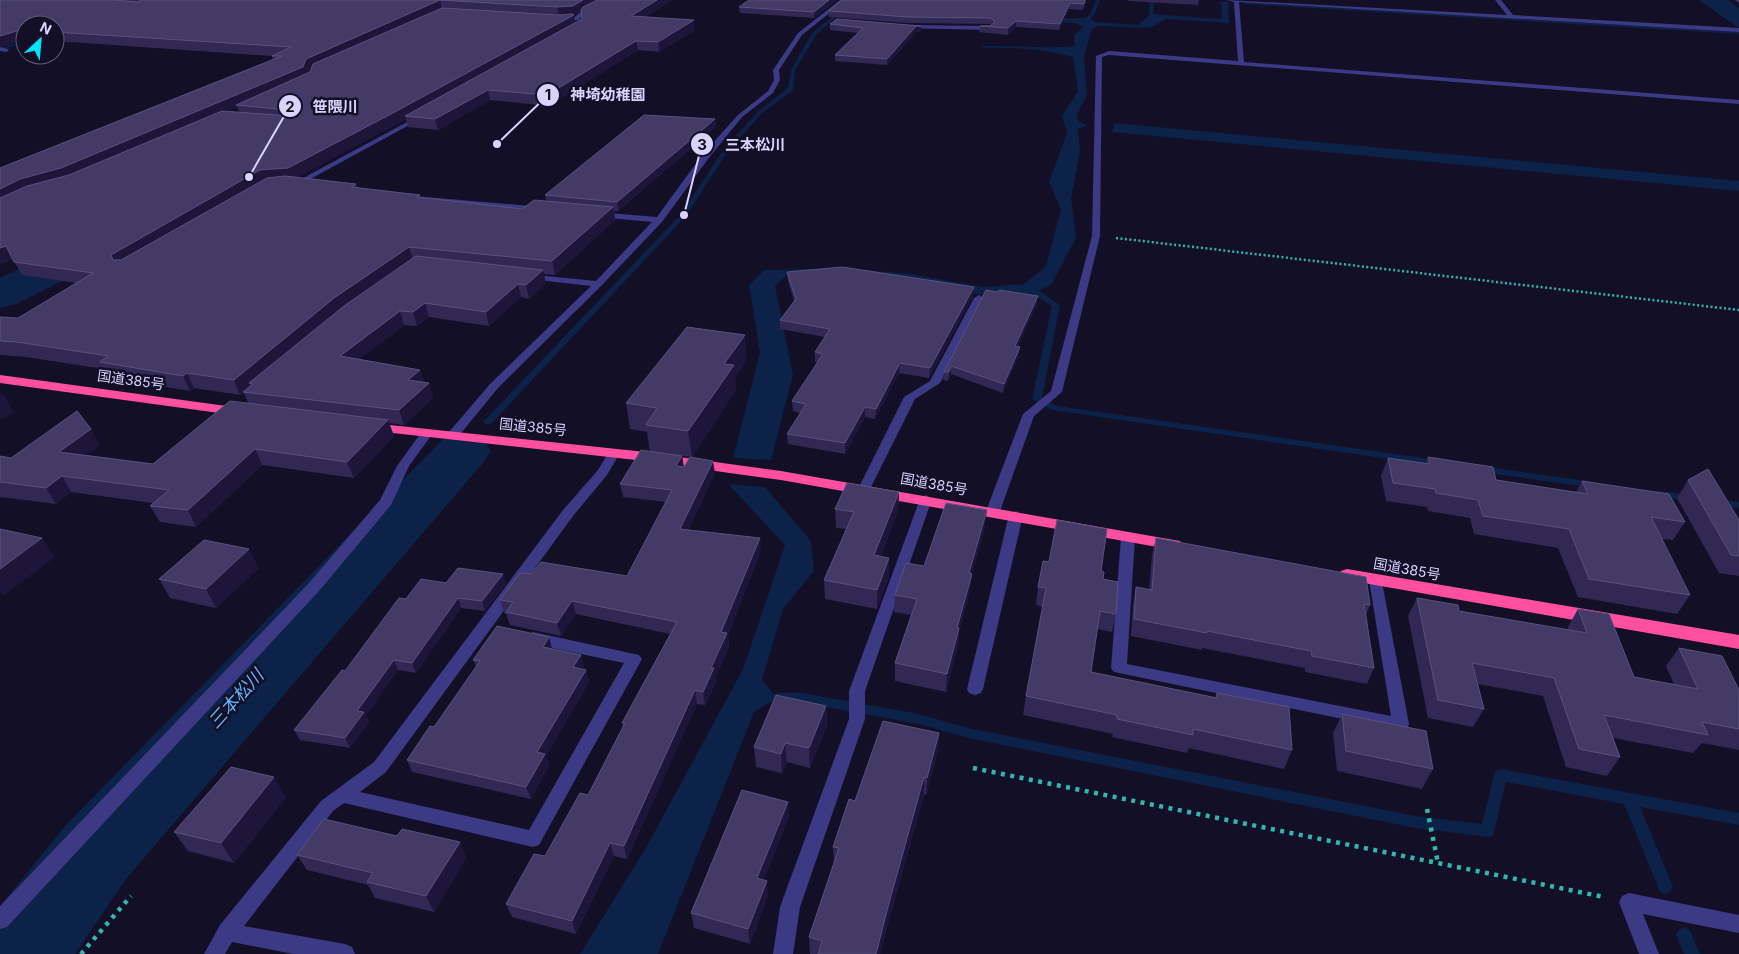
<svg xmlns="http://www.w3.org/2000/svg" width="1739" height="954" viewBox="0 0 1739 954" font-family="Inter,'Noto Sans JP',sans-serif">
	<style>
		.water { fill: #0c2248 }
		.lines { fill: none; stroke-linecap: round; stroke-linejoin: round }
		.stream { fill: #0c2248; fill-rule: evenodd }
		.river { fill: #0c2248; fill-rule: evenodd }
		.path-far1 { stroke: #2fb8b0; stroke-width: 2.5; stroke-dasharray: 2 2.5; stroke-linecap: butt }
		.path { stroke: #2fb8b0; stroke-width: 4.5; stroke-dasharray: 4 5.5; stroke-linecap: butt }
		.minor { fill: #3d3a85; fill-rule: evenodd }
		.highway { fill: #ff4fa3; fill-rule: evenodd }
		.wall { fill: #312854; fill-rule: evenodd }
		.shaded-wall { fill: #1d163a }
		.building { fill: #433a66; stroke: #5a527e }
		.labels { text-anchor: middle; stroke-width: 5; stroke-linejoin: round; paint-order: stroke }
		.street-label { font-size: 14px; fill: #d9d4ff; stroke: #130f26 }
		.near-water-label { font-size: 18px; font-style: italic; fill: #62b6ff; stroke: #130f26 }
		.leader { fill: none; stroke: #d9d4ff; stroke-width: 2 }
		.callout-dot { fill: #d9d4ff; stroke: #130f26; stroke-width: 2 }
		.mark-label { font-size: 15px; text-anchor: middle; font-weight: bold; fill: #111 }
		.callout-label { font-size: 15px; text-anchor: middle; font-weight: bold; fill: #d9d4ff; stroke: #130f26; stroke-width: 5; stroke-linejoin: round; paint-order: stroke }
	</style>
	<rect width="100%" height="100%" fill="#130f26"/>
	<path class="water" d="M1699,0H1728L1739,8V28Z
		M1221,1L1228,2L1229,23L1166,19L1150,28L1099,26L1092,29L1084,56L1087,96L1077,114L1079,122L1088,125L1078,129L1080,152L1071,198L1076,238L1051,285L1028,296L977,294L840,273L786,276L775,286L793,375L771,460L733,458L760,353L749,285L764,270L842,268L910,274L983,287L1024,284L1046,266L1061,209L1049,182L1067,133L1062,116L1078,91L1073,57C1043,49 1015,47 984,48L981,46C1012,45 1044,49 1075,46L1074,35L1083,27L1075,23L1003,19L1089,18L1094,22L1138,25L1150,14L1222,19Z
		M1114,123L1739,181V191L1112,132Z
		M728,484L765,487L811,541L814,571L783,609L762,680L777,698L754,712L658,954H580L647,846L743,669L785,545Z"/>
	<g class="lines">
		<path class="stream" d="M852,0H856L816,35L795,70L793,90L761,114L726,154L686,216L491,424H485L483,422L485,420L681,214L722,152L757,112L788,88L791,70L812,33Z
			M1096,0H1100L1094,15L1088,21L1092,25L1088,26L1083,21L1090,14Z
			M1150,0H1154L1153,13L1162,16V18L1149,14Z
			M1243,2L1739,32V34L1244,4Z
			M25,41V43L0,50V48Z
			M1028,287H1034L1060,305L1042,398L1057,406L1438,460L1443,463L1438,466L1052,410L1032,399L1052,306L1028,291Z
			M1480,466L1594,482L1599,485L1594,488L1476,471L1475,469L1476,467Z
			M1658,491L1691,495L1696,498L1691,501L1654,496L1653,494Z
			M1718,499L1739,502V508L1714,504L1713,502Z
			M779,693H803L919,714L968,728L1416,816L1482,824L1494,775L1496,771L1501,769L1739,813V825L1640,807L1673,887L1670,892L1665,894L1660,892L1624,804L1506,782L1493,836L1488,837L1416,828L968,738L919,724L803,703L774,702L773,698L774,694Z
			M1684,927L1690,930L1700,954H1684L1676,935L1678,930Z"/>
		<path class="river" d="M105,232L119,235L125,244L119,253L16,304L0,308V278L91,235Z
			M463,434L483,439L491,451L483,463L126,879L75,954H0V906L66,825L443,439Z"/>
		<path class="path-far1" d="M1116,238L1739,310"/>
		<path class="path" d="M973,768L1604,897
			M1427,809L1438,863
			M81,954L131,896"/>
		<path class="minor" d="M603,0H610L583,15L579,20L558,22L555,20L575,17L579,13Z
			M840,0H846L802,35L779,70L780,80L773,93L742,117L708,159L662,222L601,286L498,388L457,438H449L447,435L449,432L490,384L591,286L529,279L526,278V274L596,281L652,222L599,217L596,216V212L657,217L702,155L738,115L768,91L774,80L773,70L798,33Z
			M1226,0L1507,15L1495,0H1501L1513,15L1739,28V32L1239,2L1244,62L1739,100V104L1109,55L1102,57L1100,236L1062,392L1034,416L1000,511L998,514H988L986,511L1023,414L1051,391L1092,236L1096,56L1109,51L1238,61L1234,2Z
			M1735,0H1739V3Z
			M906,25L990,26L993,28L990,30L904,28Z
			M0,47L8,49L9,50L6,52L0,51Z
			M422,114L425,116L424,117L303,183L304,187L292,184Z
			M414,196L542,207L546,209L542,211L417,200L413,198Z
			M979,295L984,298L940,383L915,399L870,489L868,492H860L858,489L904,397L930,381L974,298Z
			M427,429L433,433L409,466L391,505L319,591L7,927L0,929V906L309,583L380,500L397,466L423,430Z
			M614,449L620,453L607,475L573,516L386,772L360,792L529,830L624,663L533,644L528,642L525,638L528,634L533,632L639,655L642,659L539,845L533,847L344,803L333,811L244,926L345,944L352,947L355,954H293L232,942L225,954H204L220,925L321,801L374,762L563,510L598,470L610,450Z
			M926,495L932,499L865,691V719L800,907L793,954H773L780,907L849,719V691L920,499Z
			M1016,511L1023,515L983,689L981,693L975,695L969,693L967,689L1009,515Z
			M1128,533L1133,534L1135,537L1127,664L1391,716L1369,580L1371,577H1381L1409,724L1407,729L1401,731L1114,672L1111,668L1121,537L1123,534Z
			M1629,893L1739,915V933L1643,914L1659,954H1639L1619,902L1622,896Z"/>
		<path class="highway" d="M0,375L241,408L248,412L241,416L0,383Z
			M371,423L636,451L781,471L1174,540L1180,541L1182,545L1180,549L1174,550L781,480L636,460L366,430L364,427L366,424Z
			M1347,569L1739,635V649L1341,579L1339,575L1341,571Z"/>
	</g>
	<path class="wall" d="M0,0H672L645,17L695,30L659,52L638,50L549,106L490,100L438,130L408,127L406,119L297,177L356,184L357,188L420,198L522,209L546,201L545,195L715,119L716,127L618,211H614L615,220L555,275L544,274L546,283L529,299L521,297L489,326L429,317L417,326L404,325L359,359L420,370L424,383H429L433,398L404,425L389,423L394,436L354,478L262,465L196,527L160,522L150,506L153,503L71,492L56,504L0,497V456L11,458L100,445L86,455L153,464L248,403L244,393L240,395L194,388L190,391L108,377L104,369L26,357L0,355V317L18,318L76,283L22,275L13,259L0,265V168L273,60L272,56L55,41V25H25V39L0,47ZM581,11L582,20L575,23L574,15ZM312,68L310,72L308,73L309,69ZM237,107L239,112L228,111Z
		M749,0H837L814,18L740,13L739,7Z
		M1086,0L1083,10L1069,9L1059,30L1016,27L1008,35L979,32L980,26L991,25L990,24L907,23L829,17V11Z
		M1128,0H1199L1198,5L1128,1Z
		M830,24L921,26V31L916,32L887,65L835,61V55L858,33L830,30Z
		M787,272L973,296L929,378L899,373L875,419L865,417L845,454L788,444L787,434L800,413L793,411L792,401L818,363L815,362V352L825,337L780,329V320L794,301L788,281Z
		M986,290L1037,304L1018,346L1019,355L1003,393L951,374L948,381L943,380L944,372Z
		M747,360L735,377L736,390L692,457L652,452L682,456L684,467L715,473L688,530L761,551L728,635L729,647L716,676V682L705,705L697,704L627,859L614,856L576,934L512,917L506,904L545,856L588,795L623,728L622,723L670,634L576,614L561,636L510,625L506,614L504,613L500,600L531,574L627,576L666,502L623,497L620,484L650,452L647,432L630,429L626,403Z
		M1428,457L1496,480L1576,492L1582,481L1685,522L1673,540L1662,539L1690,595L1677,614L1578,597L1558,548L1474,534L1470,518L1428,511L1427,507L1386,501L1381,476L1388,458L1425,464Z
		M1688,480L1739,520V576L1719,573L1677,498Z
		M899,492L898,511L881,556L889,558V577L877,609L825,599L824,580L846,529L836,528L835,509Z
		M985,527L971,576L970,591L959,631L958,646L946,692L895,681V663L911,615L894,612L895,595Z
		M1156,538L1370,605L1366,615L1374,668L1367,684L1305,672V668L1202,648V650L1131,636L1133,604L1136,587L1149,590L1152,555Z
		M259,568L216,608L170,598L159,579Z
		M1101,571L1103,579L1116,614L1112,632L1097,629L1091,672L1215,698L1217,693L1292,750L1284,769L1189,748L1187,753L1112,737L1113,734L1023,715L1026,696L1043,607L1036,605L1038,587Z
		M446,583H506L485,611L461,608L416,673L398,670L366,715L369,722L350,748L300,740L294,730L406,599Z
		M1417,598L1459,611L1568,630V627L1578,609L1634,677L1674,684L1666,666L1679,648L1739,690V750L1702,743L1693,753L1613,738L1620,757L1607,776L1566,767L1543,696L1478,684L1484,709L1473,727L1428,718L1408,616Z
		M549,637L552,649L581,655L584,667L582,669L586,670L589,682L546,756L549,766L531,799L412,772L407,760L434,727L476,667L473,660Z
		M826,706L827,726L810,768L787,762L782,773L756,767L754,747Z
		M1342,714L1433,769L1422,789L1337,771L1333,733Z
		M939,733L938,751L926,795H924L889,920L880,954H810L809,937L834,864L833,847L855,801Z
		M286,797L234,863L188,851L174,832Z
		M789,817L764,880L768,896L750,944L694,928L691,913Z
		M397,836L460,842L466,858L434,912L375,898L368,885L307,870L297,855Z"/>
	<path class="shaded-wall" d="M440,0L442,9L309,69L306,78L236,105L237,107L67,180L0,205V189L20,179L306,59Z
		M583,0H599L574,15L559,16L557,7Z
		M657,0H672L633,25L631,16Z
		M829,0H837L814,18V12Z
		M1070,3L1069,9L1059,30L1060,24Z
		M574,15L575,24L405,116L406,119L292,180L118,268L113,260L111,255L260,170Z
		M694,20L695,30L659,52L658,42Z
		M1016,21V27L1008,35V28Z
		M916,26H921V31L916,32L887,65V59Z
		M20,30L25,39L0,47V36Z
		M636,41L638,50L549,106L547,95Z
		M488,90L490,100L438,130L435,119Z
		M715,119L716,127L618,211L617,202Z
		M613,207L615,220L555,275L552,261Z
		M6,246L13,259L0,265V248Z
		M409,247L413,260L253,384L249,383L251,387L243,392L244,393L240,395L234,380L334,298Z
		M543,270L546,283L529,299L526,285Z
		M518,284L521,297L489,326L486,312Z
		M974,287L973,296L929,378L930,368Z
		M1038,296L1037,304L1014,354L1015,346Z
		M425,303L429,317L417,326L413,312Z
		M400,311L404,325L345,370L340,356Z
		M745,335L747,360L735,377L736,390L692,457L688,431L724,364Z
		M1020,347L1019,355L1003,393L1004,384Z
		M900,363L899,373L875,419L876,409Z
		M951,366V374L948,381L949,372Z
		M420,370L425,384L408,380Z
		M187,373L194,388L190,391L183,376Z
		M429,383L433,398L404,425L399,410Z
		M3,394L14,412L0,420V395Z
		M865,407V417L845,454V443Z
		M388,420L394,436L354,478L347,462Z
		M91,429L100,445L69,468L59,452Z
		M255,449L262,465L196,527L188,510Z
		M682,456L684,469L676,466Z
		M713,461L715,473L682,542L680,529Z
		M62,476L71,492L56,504L46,488Z
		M899,492L898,511L874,574V555Z
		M987,510L985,527L971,576L970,591L959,631L958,646L946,692L947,674L969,573Z
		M42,538L55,557L3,596L0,592V569Z
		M760,538L761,551L728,635L729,647L716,676V682L705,705L703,692L711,668L721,632Z
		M249,549L259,568L216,608L206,589Z
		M889,558V577L877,609V590Z
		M503,574L506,583L485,611L482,601Z
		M458,598L461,608L416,673L412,663Z
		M572,601L576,614L561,636L557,623Z
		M549,637L552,649L543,647Z
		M581,655L584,667L576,679L573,667Z
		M394,660L398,670L366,715L369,722L350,748L345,738L357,711Z
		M586,670L589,682L546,756L549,766L531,799L526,787L537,752Z
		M695,690L697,704L627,859L624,846Z
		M826,706L827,726L810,768L809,748Z
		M939,733L938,751L926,795L927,778Z
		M785,743L787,762L782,773L781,754Z
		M274,777L286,797L234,863L221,843Z
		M924,777V795L889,920L880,954H876L889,903Z
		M788,802L789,817L759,893L757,878Z
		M460,842L466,858L434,912L426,896Z
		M610,843L614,856L576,934L572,921Z
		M767,881L768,896L750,944L748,929Z"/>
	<path class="building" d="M0,0H113L138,2L141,0H583L573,6L557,7L440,0L306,59L303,67L61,168L20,179L0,189V168L282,56H272L291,47L55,32V25H25V30H20L0,36Z
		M597,0H657L631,16L694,20L658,42L636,41L547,95L488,90L435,119L405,116L582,19L581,10L583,7Z
		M749,0H829L814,12L739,7Z
		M842,0H1085L1084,4L1070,3L1060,24L1016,21L1008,28L980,26H990L994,23L995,21L990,18L907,17L829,11Z
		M442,8L557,15L573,14L574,15L391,114L288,168L260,170L111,255L113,260H121L267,178L285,176L356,184L351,187L420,195L417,197L522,209L534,200L613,207L552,261L409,247L334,298L234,380L187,373L183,376L100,362L108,356L17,342L0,341V317L18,318L93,273L14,262L6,246L0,248V198L27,186L69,175L222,111L290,116L291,113L287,110L236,105L310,72L313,64Z
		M837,19L921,26H916L887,59L835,55L863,28L830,24Z
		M644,115L715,119L617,202L545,195Z
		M416,256L543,270L526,285L518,284L486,312L425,303L413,312L400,311L340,356L420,370L408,380L429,383L399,410L243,392L253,384L249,383L344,306Z
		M842,267L974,287L930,368L900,363L876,409L865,407L845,443L787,434L806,404L792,401L823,354L815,352L830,329L780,320L796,299L787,272Z
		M986,290L997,292L999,290L1038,296L1015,346L1020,347L1004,384L951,366L949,372H944Z
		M687,327L745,335L724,364L734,365L688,431L646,425L657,408L626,403Z
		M230,401L388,420L347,462L255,449L188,510L150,506L169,490L62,476L46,488L0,482V456L11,458L77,411L91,429L59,452L153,464Z
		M641,450L682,456L676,466L684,467L690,457L713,461L680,529L760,538L721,632L727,633L711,668H714L703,692L695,690L624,846L610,843L572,921L506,904L534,854L545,856L580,793L588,795L625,723H622L677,622L572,601L557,623L506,612L513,602L500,600L520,573L531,574L541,562L627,576L672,490L620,484Z
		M1428,457L1493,467L1496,480L1588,494L1582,481L1669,494L1685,522L1651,517L1690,595L1589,579L1569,529L1483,516L1478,500L1436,493L1435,489L1393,483L1388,458L1430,464Z
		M1708,469L1739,520V556L1731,555L1688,480Z
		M847,483L899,492L874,555L889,558L877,590L824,580L854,512L835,509Z
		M946,503L987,510L969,573L972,574L957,628H959L947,674L895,663L917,599L895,595L906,563L924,566Z
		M1057,520L1107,529L1101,571L1104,572L1103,579L1118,582L1116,614L1100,611L1091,672L1217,698V693L1289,707L1292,750L1193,729V735L1117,719V715L1026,696L1046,588L1038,587L1043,561L1049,562Z
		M0,529L42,538L0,569Z
		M1156,538L1366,577L1370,605L1364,604L1374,668L1312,656L1311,651L1207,631V633L1134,619L1136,587L1152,590Z
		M204,540L249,549L206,589L159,579Z
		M458,568L503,574L482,601L458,598L412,663L394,660L357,711L364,712L345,738L294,730L342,670L345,671L399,598L406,599L421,579L446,583Z
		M1417,598L1458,605L1459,611L1587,633L1578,609L1609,614L1634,677L1698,689L1679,648L1722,656L1739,690V729L1702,722L1708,735L1604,715L1620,757L1579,749L1554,678L1472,663L1484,709L1438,700Z
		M497,626L549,637L543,647L581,655L573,667L586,670L537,752L545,754L526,787L407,760L430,726L434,727L480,661L473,660Z
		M776,695L826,706L809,748L785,743L781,754L754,747Z
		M1342,714L1426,731L1433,769L1346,751Z
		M883,721L939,733L927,778L924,777L889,903L876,954H818L822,941L809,937L839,848L833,847L849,799L855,801Z
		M231,767L274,777L221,843L174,832Z
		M742,790L788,802L757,878L767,881L748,929L691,913Z
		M324,819L397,836L402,829L460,842L426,896L367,882L373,873L297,855Z"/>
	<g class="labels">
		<g class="street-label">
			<text transform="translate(131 380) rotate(8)" y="5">国道385号</text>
			<text transform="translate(533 427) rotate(6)" y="5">国道385号</text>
			<text transform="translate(934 484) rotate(10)" y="5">国道385号</text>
			<text transform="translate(1407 569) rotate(10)" y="5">国道385号</text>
		</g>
		<g class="near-water-label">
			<text transform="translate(236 699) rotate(-48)" y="6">三本松川</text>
		</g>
	</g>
	<path class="leader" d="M497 144L548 95M249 177L290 106M684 215L702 144"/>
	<g class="callout-dot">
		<circle cx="497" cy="144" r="5"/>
		<circle cx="249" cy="177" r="5"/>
		<circle cx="684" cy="215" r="5"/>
		<circle cx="548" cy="95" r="12"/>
		<circle cx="290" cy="106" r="12"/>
		<circle cx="702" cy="144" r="12"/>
	</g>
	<g class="mark-label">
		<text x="548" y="100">1</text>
		<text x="290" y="112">2</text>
		<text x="702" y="150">3</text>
	</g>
	<g class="callout-label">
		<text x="608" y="100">神埼幼稚園</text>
		<text x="335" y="112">笹隈川</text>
		<text x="755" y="150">三本松川</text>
	</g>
	<g transform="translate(40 40) rotate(26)"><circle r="24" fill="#130f26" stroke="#625e7d"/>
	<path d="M0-4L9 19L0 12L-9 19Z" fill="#00e5ff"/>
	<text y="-8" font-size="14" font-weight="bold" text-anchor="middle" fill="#d9d4ff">N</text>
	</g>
</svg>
